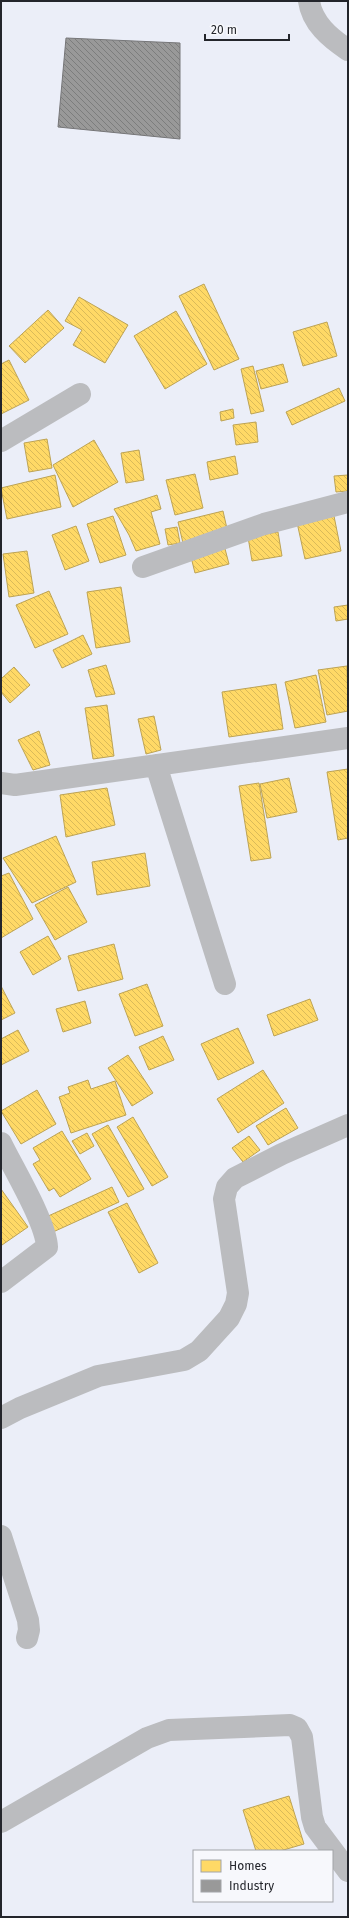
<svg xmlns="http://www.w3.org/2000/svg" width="349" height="1918" viewBox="0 0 349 1918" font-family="'Fira Sans',sans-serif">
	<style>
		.homes { fill: url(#homes-back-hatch); stroke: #bda354 }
		.industry { fill: url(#industry-back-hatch); stroke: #767678 }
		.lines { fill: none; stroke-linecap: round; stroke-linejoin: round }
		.minor { stroke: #bbbcbf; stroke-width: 22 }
	</style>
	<defs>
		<pattern id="homes-back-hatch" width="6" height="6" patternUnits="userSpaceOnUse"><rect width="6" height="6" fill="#ffd966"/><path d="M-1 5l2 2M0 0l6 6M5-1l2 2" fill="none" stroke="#daba59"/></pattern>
		<pattern id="industry-back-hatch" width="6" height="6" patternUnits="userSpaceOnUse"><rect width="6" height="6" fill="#999"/><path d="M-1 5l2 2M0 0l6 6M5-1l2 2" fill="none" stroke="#7c7d7d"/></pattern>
	</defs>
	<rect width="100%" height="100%" fill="#ebeef8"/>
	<path class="homes" d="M204,284L239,359L214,370L179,296Z
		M79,297L128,325L105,363L73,345L82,330L65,321Z
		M48,310L64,328L25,363L9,346Z
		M176,311L207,364L165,389L134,336Z
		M327,322L337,356L303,366L293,332Z
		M9,360L29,400L1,414V364Z
		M283,364L288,382L261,389L256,371Z
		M253,366L264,411L251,414L241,369Z
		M339,388L345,401L292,425L286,412Z
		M233,409L234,418L221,421L220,412Z
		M256,422L258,442L236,445L233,425Z
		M47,439L52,468L29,472L24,443Z
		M94,440L118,482L73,507L53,465Z
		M139,450L144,480L126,483L121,453Z
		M235,456L238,474L210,480L207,462Z
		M195,474L203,508L175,515L166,480Z
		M55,475L61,507L7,519L1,488Z
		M348,475V491L336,492L334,476Z
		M157,495L161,509L151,512L160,544L136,551L129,535L114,509Z
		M223,511L228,533L183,543L178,522Z
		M333,511L341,551L305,559L296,518Z
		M113,516L126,555L100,563L87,524Z
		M76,526L89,561L65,570L52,535Z
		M177,527L180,543L168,545L165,529Z
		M278,532L282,556L252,561L248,537Z
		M224,545L229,564L195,573L190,553Z
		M27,551L34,593L9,597L3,554Z
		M121,587L130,642L96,648L87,592Z
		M49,591L68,634L35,648L16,605Z
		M348,605V619L336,621L334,607Z
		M83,635L92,654L62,668L53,650Z
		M106,665L115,694L96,697L88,670Z
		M347,666L348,711L327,715L318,670Z
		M14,667L30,685L10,703L1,692V679Z
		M316,675L326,722L295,728L285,682Z
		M276,684L283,729L229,737L222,692Z
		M107,705L114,756L93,759L85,708Z
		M154,716L161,750L146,754L138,719Z
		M39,731L50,765L33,770L18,740Z
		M348,769V838L338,840L327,772Z
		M289,778L297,812L267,818L260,784Z
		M259,783L271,858L251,861L239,786Z
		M107,788L115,825L66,837L60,795Z
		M56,836L76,882L32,903L3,858Z
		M145,853L150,886L97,895L92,862Z
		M9,873L33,919L1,938V876Z
		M68,887L87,922L55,940L35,905Z
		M48,936L61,959L33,975L20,952Z
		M114,944L123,979L78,991L68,956Z
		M147,984L163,1026L135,1036L119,994Z
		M1,986L15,1013L1,1020Z
		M310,999L318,1020L274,1036L267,1015Z
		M85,1001L91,1023L63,1032L56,1009Z
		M238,1028L254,1063L218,1080L201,1044Z
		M18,1030L29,1051L1,1065V1039Z
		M163,1036L174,1060L149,1070L139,1047Z
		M128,1055L153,1093L132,1106L108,1068Z
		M263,1070L284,1103L238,1133L217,1099Z
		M88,1080L91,1089L115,1081L126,1115L71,1133L59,1097L70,1093L68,1087Z
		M37,1090L56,1124L21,1144L1,1111Z
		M286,1108L298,1128L268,1145L256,1126Z
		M133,1117L168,1177L152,1186L117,1127Z
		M108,1125L144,1189L128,1197L92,1134Z
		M62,1131L91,1179L60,1197L54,1188L49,1191L33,1164L40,1160L33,1148Z
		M87,1133L94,1146L80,1154L72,1141Z
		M249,1136L260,1150L243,1162L232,1148Z
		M112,1187L119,1202L53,1232L46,1217Z
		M1,1189L28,1227L2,1245L1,1244Z
		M127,1203L158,1263L139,1273L108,1212Z
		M289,1796L304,1844L280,1851H256L243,1810Z"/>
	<path class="industry" d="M66,38L180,43V139L58,127Z"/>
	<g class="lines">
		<path class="minor" d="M309,1C312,23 330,38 348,50
			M1,441L80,394
			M143,567L264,524L348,502
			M156,765L225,984
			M1,783L15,785L348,738
			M1,1143C13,1168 46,1222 47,1247L1,1282
			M1,1418L20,1408L98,1376L184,1360L199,1351L229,1318L236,1304L238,1293L224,1199L227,1187L235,1178L282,1154L348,1125
			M1,1536L28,1620L29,1630L27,1638
			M1,1822L147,1738L169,1730L290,1725L297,1728L302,1737L312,1817L315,1827L348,1871"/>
	</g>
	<rect width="349" height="1918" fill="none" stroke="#23252b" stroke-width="4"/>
	<rect x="193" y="1850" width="140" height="52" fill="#f7f8fc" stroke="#a2a4a8"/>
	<rect x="201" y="1860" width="20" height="12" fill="#ffd966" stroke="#a2a4a8"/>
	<text x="229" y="1870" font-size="12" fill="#23252b">Homes</text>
	<rect x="201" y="1880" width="20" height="12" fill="#999999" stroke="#a2a4a8"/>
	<text x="229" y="1890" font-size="12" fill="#23252b">Industry</text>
	<path d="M205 34v6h84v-6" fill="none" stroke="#23252b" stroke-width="2"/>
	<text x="211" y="34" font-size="12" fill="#23252b" stroke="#f7f8fc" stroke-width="3" paint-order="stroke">20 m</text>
</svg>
